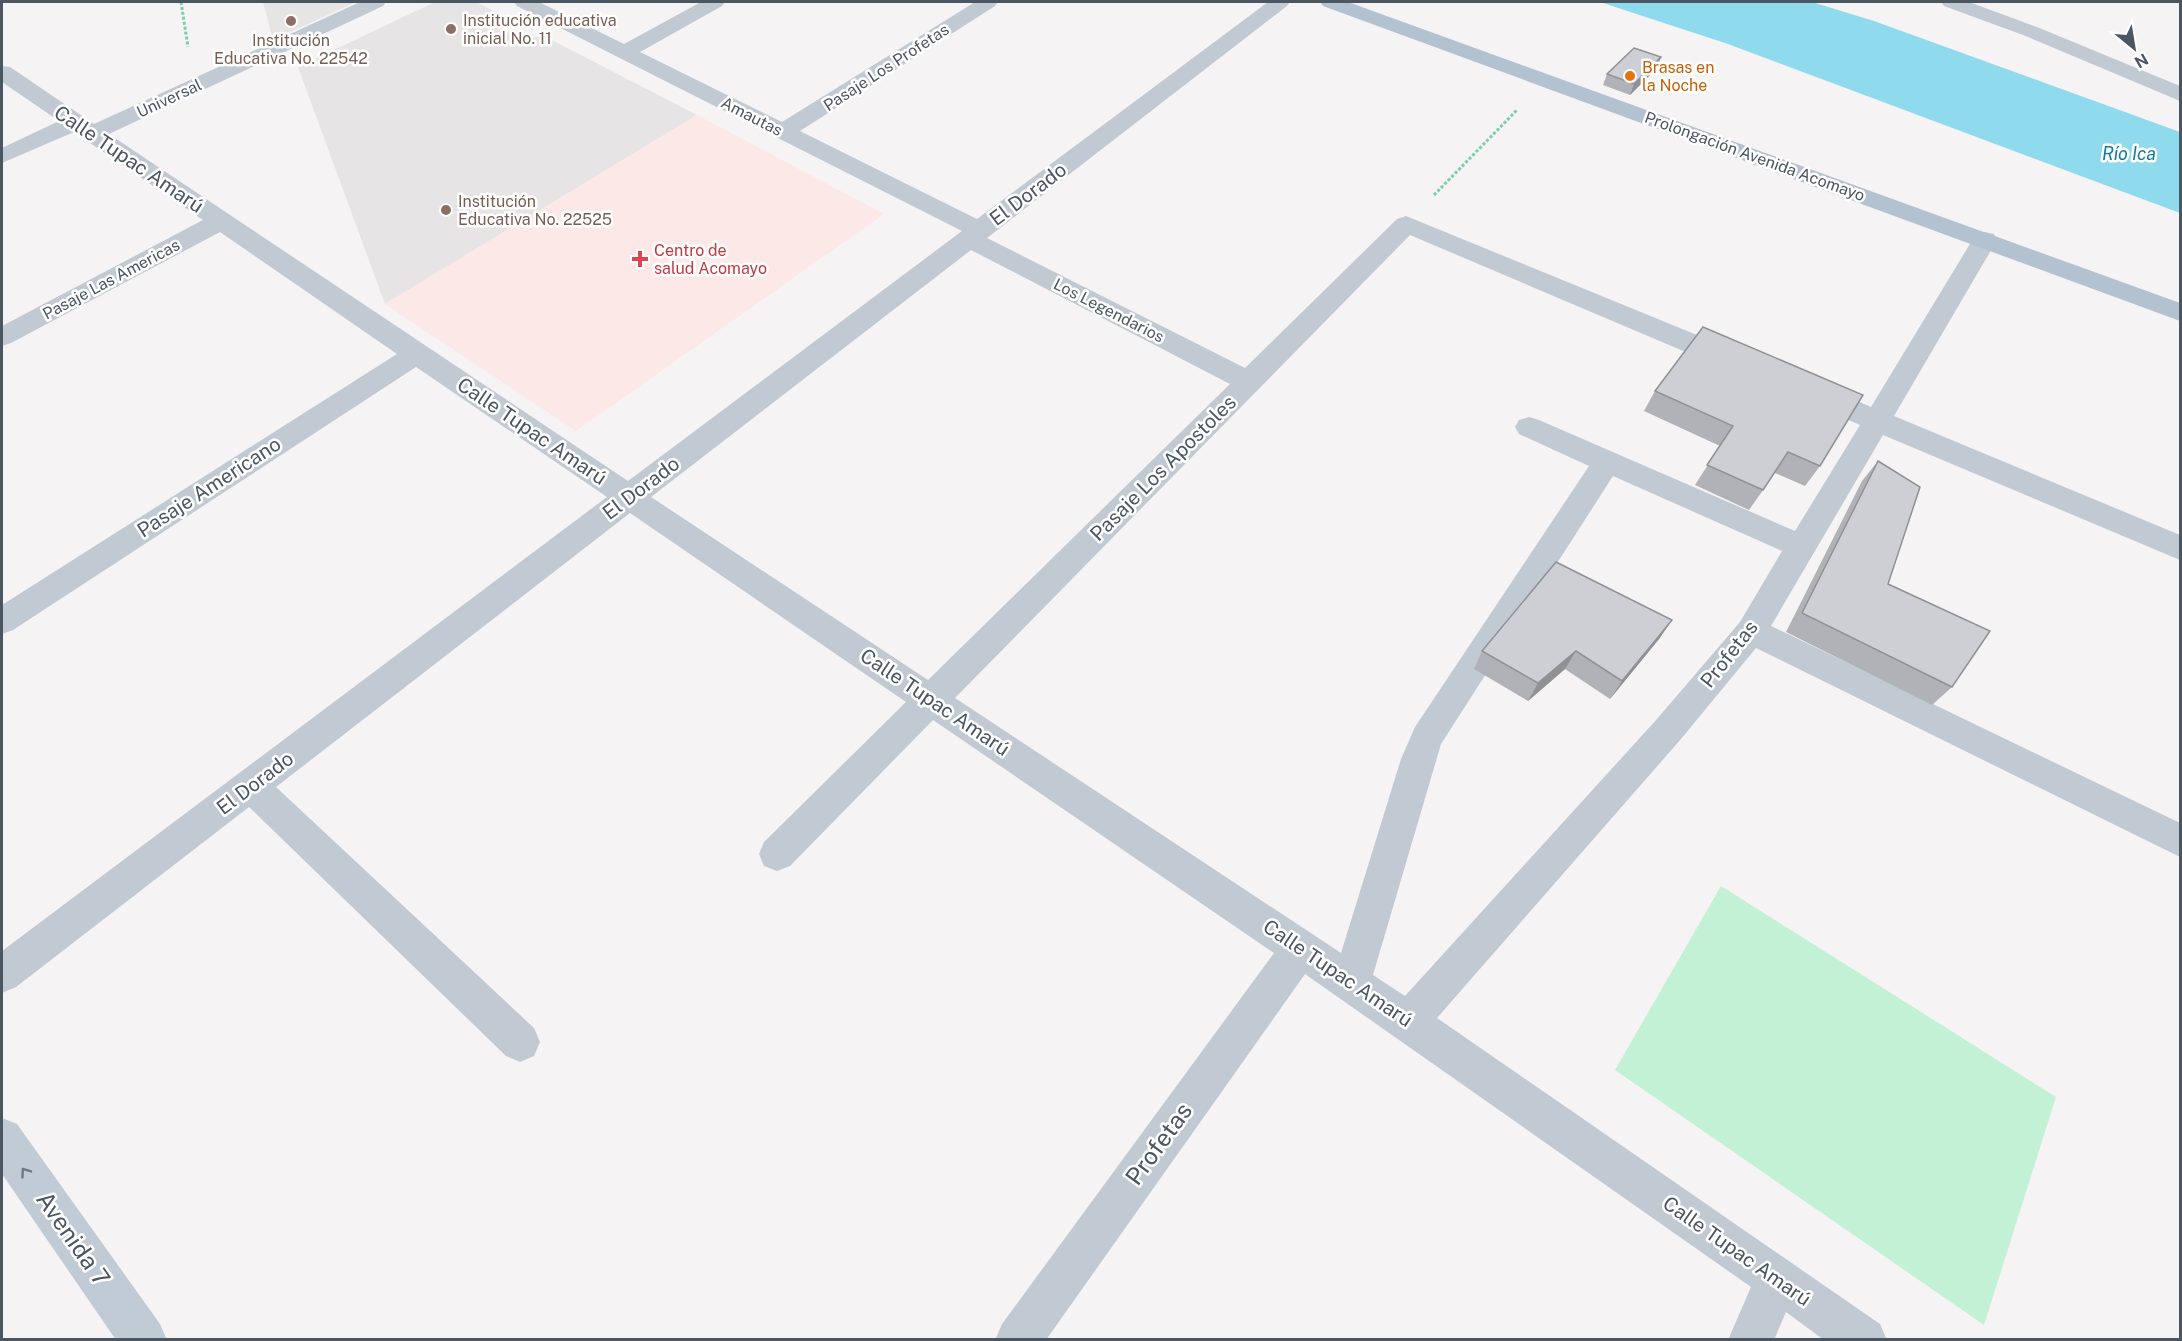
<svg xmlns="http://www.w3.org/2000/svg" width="2182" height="1341" viewBox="0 0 2182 1341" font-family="'Public Sans',sans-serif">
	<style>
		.education { fill: #e6e4e5 }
		.medical { fill: #fce8e6 }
		.green { fill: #c3f1d5 }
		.water { fill: #90daee }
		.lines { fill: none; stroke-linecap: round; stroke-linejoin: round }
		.path { stroke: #7ad0a6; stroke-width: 3; stroke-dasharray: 3 2; stroke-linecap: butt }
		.street { fill: #c1cad2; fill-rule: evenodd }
		.secondary { fill: #c1cbd6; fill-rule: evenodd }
		.primary { fill: #b3c2d1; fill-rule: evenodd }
		.wall { fill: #b0b2b7 }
		.shaded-wall { fill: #909195 }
		.building { fill: #cdcfd5; stroke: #909195; stroke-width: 1.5 }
		.oneway { stroke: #6e7984 }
		.education-dot { fill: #8d6e63; stroke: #fff; stroke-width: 2 }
		.food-dot { fill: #e8710a; stroke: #fff; stroke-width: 2 }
		.health-dot { fill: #e0444e; stroke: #fff; stroke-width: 2 }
		.labels { text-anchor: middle; stroke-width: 5; stroke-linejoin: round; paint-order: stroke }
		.far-education-label { font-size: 16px; fill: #785e54; stroke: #fff; text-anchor: start }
		.far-street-label { font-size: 16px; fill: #4a5661; stroke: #fff }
		.far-food-label { font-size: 16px; fill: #c56008; stroke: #fff; text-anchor: start }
		.far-health-label { font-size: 16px; fill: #be3a42; stroke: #fff; text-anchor: start }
		.far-water-label { font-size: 18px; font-style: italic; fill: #0c7c9b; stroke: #fff }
		.street-label { font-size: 20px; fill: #4a5661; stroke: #fff }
		.near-street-label { font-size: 24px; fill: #4a5661; stroke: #fff }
	</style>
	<rect width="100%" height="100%" fill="#f5f3f3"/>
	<path class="education" d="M263,2H356L273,40Z
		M435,2H476L502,15L498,27L521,39L544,36L697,115L385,304L298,67Z"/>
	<path class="medical" d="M697,115L884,214L576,431L385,304Z"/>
	<path class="green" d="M1721,886L2056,1097L1984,1325L1615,1070Z"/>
	<path class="water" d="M1600,2H1812L1874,21L2180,132V213L1728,44Z"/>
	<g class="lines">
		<path class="path" d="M181,2L188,47
			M1434,195L1517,110"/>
		<path class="street" d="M360,2H386L383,6L109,134L628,481L962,231L517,6L514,2H539L624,44L701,2H725L722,6L640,52L782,122L975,2H998L995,6L800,131L977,219L1268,2H1290L1287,6L987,238L1245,368L1397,219L1406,216L1741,353L1745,360L1741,367L1731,369L1721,367L1410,235L955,698L1341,953L1401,759L1415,727L1589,466L1519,434L1515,427L1519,420L1529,417L1539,420L1795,531L1860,425L1801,400L1797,393L1801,386C1823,380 1851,399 1871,407L1976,234L1985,232L1994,234L1997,240L1894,416L2180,535V560L1883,435L1771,626L2180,823V857L1756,648L1681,739L1437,1018L1880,1324L1887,1340H1824L1786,1312L1774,1340H1728L1751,1287L1305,974L1046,1340H995L1002,1324L1274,953L933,720L790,866L777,871L764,866L759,854L764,842L906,702L630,513L276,787L534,1028L540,1042L534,1056L520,1062L506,1056L249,807L16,987L2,993V951L607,497L416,367L13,630L2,634V605L397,354L220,232L11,343L2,346V326L203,220L74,132L2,163V148L59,121L2,82V66L10,67L94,124ZM971,250L1230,384L928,680L651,497ZM1613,476L1782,551L1740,622L1657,719L1405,996L1373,975L1441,744Z
			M1941,2H1969L2037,27L2180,86V101L2023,35L1944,6Z"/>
		<path class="secondary" d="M2,1118L17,1124L160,1324L167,1340H116L2,1174Z"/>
		<path class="primary" d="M1320,2H1348L2180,303V321L1323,6Z"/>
	</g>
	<path class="wall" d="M1657,68L1630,95L1603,85L1607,74Z
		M1655,391L1820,466L1805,486L1775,473L1749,510L1695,485L1720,446L1644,411Z
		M1878,461L1888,584L1952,687L1932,705L1786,632L1862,481Z
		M1672,620L1659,639L1610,699L1565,669L1528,701L1474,669L1482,651Z"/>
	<path class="shaded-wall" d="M1661,57L1657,68L1630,95L1634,84Z
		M1672,620L1659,639L1610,699L1622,681Z
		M1576,651L1565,669L1528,701L1538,683Z"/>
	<path class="building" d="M1634,48L1661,57L1634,84L1607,74Z
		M1703,327L1863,395L1820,466L1788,452L1763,490L1707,465L1733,426L1655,391Z
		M1878,461L1920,487L1888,584L1990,631L1952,687L1802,613Z
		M1556,562L1672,620L1622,681L1576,651L1538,683L1482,651Z"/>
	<defs><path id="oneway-chevron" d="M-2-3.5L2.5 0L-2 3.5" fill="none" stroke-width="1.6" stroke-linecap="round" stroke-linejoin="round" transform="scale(1.5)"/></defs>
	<use class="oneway" href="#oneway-chevron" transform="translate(25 1172) rotate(-125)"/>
	<g class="education-dot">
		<circle cx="291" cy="21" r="6"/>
		<circle cx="451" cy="29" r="6"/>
		<circle cx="446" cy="210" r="6"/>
	</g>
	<circle class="food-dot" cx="1630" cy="76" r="6"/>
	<path class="health-dot" d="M637 250h6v6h6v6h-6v6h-6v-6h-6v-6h6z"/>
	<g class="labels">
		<g class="far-education-label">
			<text x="463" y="26">Institución educativa<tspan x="463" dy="18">inicial No. 11</tspan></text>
			<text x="291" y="46" text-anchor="middle">Institución<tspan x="291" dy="18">Educativa No. 22542</tspan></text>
			<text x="458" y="207">Institución<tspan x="458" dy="18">Educativa No. 22525</tspan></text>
		</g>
		<g class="far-street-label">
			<text transform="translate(886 67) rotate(-33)" y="6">Pasaje Los Profetas</text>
			<text transform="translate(169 98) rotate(-25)" y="6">Universal</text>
			<text transform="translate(752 116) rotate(27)" y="6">Amautas</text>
			<text transform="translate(1755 156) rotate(20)" y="6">Prolongación Avenida Acomayo</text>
			<text transform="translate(111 279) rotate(-28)" y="6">Pasaje Las Americas</text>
			<text transform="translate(1109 310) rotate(27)" y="6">Los Legendarios</text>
		</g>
		<g class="far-food-label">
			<text x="1642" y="73">Brasas en<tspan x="1642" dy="18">la Noche</tspan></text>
		</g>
		<g class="far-health-label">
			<text x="654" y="256">Centro de<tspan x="654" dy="18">salud Acomayo</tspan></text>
		</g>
		<g class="far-water-label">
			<text x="2129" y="160">Río Ica</text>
		</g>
		<g class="street-label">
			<text transform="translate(129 159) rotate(34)" y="7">Calle Tupac Amarú</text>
			<text transform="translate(1028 194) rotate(-37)" y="7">El Dorado</text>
			<text transform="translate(532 431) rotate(34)" y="7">Calle Tupac Amarú</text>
			<text transform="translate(1163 468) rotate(-45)" y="7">Pasaje Los Apostoles</text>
			<text transform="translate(209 487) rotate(-33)" y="7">Pasaje Americano</text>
			<text transform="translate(641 488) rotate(-37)" y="7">El Dorado</text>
			<text transform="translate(1729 654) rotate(-52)" y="7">Profetas</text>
			<text transform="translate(935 702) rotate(34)" y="7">Calle Tupac Amarú</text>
			<text transform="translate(255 783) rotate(-37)" y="7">El Dorado</text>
			<text transform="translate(1338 973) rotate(34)" y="7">Calle Tupac Amarú</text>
			<text transform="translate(1737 1251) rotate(35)" y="7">Calle Tupac Amarú</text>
		</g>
		<g class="near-street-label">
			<text transform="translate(1159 1144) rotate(-54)" y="8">Profetas</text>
			<text transform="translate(73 1239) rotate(55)" y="8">Avenida 7</text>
		</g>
	</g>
	<rect width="2182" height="1341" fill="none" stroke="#4a5661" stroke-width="6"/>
	<g transform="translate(2134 48) rotate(150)" stroke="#ffffff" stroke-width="4.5" paint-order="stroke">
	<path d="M0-4.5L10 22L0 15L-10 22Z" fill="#4a5661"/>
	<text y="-9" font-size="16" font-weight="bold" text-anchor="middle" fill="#4a5661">N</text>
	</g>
</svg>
